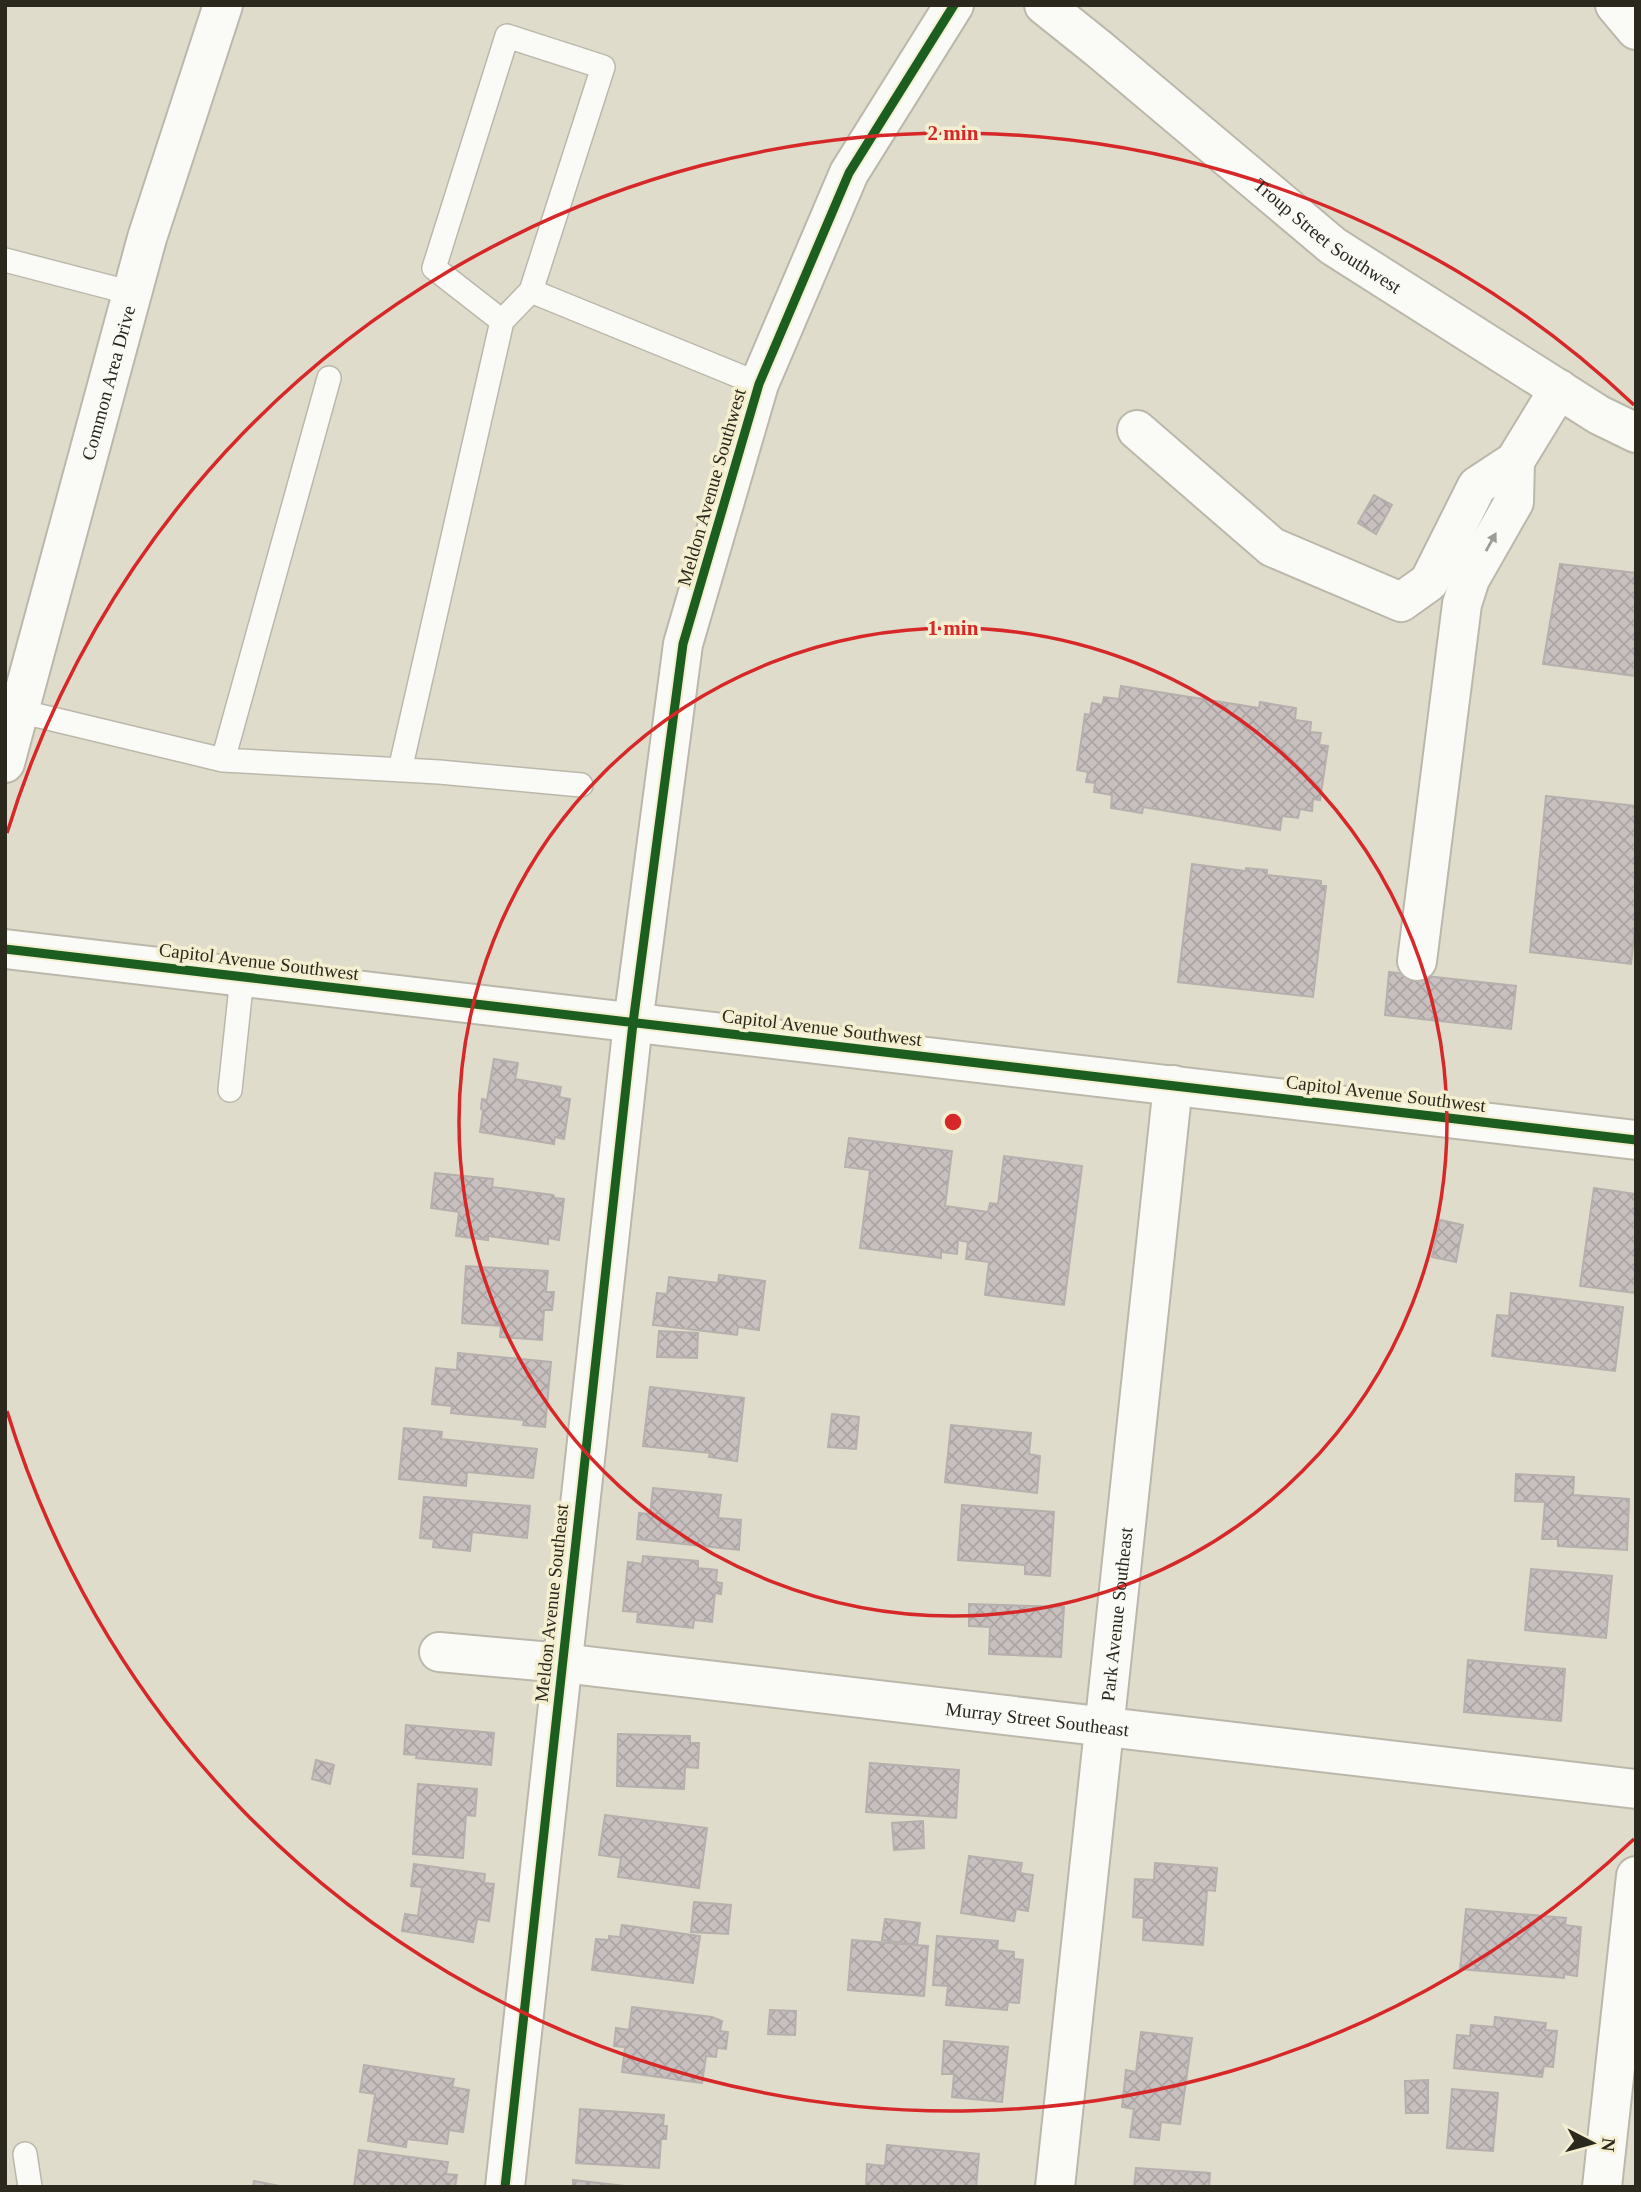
<svg xmlns="http://www.w3.org/2000/svg" width="1641" height="2192" viewBox="0 0 1641 2192" font-family="'Times New Roman',serif">
	<style>
		.building { fill: url(#building-cross-hatch); stroke: #b6b0ad; stroke-width: 2 }
		.lines { fill: none; stroke-linecap: round; stroke-linejoin: round }
		.lane-casing { stroke: #bbb8ab; stroke-width: 26 }
		.street-casing { stroke: #bbb8ab; stroke-width: 42 }
		.lane { stroke: #fafaf7; stroke-width: 23 }
		.street { stroke: #fafaf7; stroke-width: 38 }
		.cycleway-casing { stroke: #f5efd1; stroke-width: 13 }
		.cycleway { stroke: #1b5e20; stroke-width: 9 }
		.oneway { fill: #9d9c95 }
		.ring { fill: none; stroke: #d62828; stroke-width: 3.5 }
		.labels { text-anchor: middle; stroke-width: 7; stroke-linejoin: round; paint-order: stroke }
		.street-label { font-size: 19px; fill: #2b291d; stroke: #f5efd1 }
		.centre { fill: #d62828; stroke: #f5efd1; stroke-width: 3.5 }
		.ring-label { font-size: 21px; text-anchor: middle; font-weight: bold; fill: #d62828; stroke: #f5efd1; stroke-width: 7; stroke-linejoin: round; paint-order: stroke }
	</style>
	<defs>
		<pattern id="building-cross-hatch" width="8" height="8" patternUnits="userSpaceOnUse" patternTransform="scale(1.75)"><rect width="8" height="8" fill="#c8bfbf"/><path d="M0 0l8 8M0 8l8-8" fill="none" stroke="#aca4a4"/></pattern>
	</defs>
	<rect width="100%" height="100%" fill="#e0dccc"/>
	<path class="building" d="M1374,495L1392,505L1376,534L1358,523Z
		M1560,564L1636,573V676L1543,664Z
		M1121,686L1259,708L1260,702L1296,708L1295,720L1311,722L1310,732L1321,733L1319,745L1328,746L1320,800L1313,799L1312,811L1300,809L1298,818L1282,816L1280,830L1143,807L1142,813L1111,808L1112,795L1094,792L1095,783L1086,782L1088,772L1077,770L1085,714L1090,715L1092,703L1102,705L1104,697L1119,699Z
		M1546,796L1636,806V919L1631,964L1530,952Z
		M1192,864L1246,871V868L1267,870V875L1321,881V886H1326L1313,997L1178,982Z
		M1389,972L1516,986L1511,1029L1385,1015Z
		M494,1059L518,1063L515,1079L561,1087L559,1097L570,1099L564,1139L555,1137L554,1144L480,1132L483,1110L481,1109L482,1099L487,1100Z
		M849,1138L952,1151L945,1206L988,1212L990,1203L998,1204L1004,1156L1082,1166L1064,1305L985,1295L989,1262L966,1259L968,1242L958,1240L957,1254L941,1252V1258L860,1248L870,1170L845,1167Z
		M435,1173L493,1179L492,1187L553,1195L555,1198L564,1199L559,1240L548,1238V1244L488,1236V1240L456,1236L459,1212L431,1208Z
		M1594,1188L1636,1194V1293L1580,1286Z
		M1440,1220L1463,1225L1456,1262L1432,1257Z
		M466,1266L548,1271L546,1292H554L552,1310H544L542,1340L500,1337L501,1326L462,1323Z
		M719,1275L765,1281L759,1330L738,1327L737,1335L653,1325L657,1293L667,1294L669,1277L718,1283Z
		M1511,1293L1623,1307L1615,1371L1492,1356L1497,1315L1509,1316Z
		M659,1331L698,1333L697,1358L657,1357Z
		M458,1353L551,1362L545,1427L523,1425L524,1420L451,1413L452,1406L432,1404L436,1368L457,1370Z
		M650,1387L744,1398L737,1461L709,1457L710,1453L643,1446Z
		M832,1414L859,1417L856,1449L828,1447Z
		M951,1425L1031,1433L1029,1454L1040,1456L1037,1493L945,1482Z
		M404,1428L442,1432L441,1439L537,1449L533,1478L467,1472L466,1486L399,1479Z
		M1516,1474L1574,1477L1573,1495L1629,1499L1627,1550L1558,1546V1539H1542L1545,1502L1515,1501Z
		M653,1488L721,1495L718,1518L741,1520L739,1550L637,1539L639,1513L650,1514Z
		M424,1497L530,1506L527,1538L472,1532L470,1551L433,1547L434,1539L420,1538Z
		M962,1505L1054,1512L1050,1576L1025,1574V1565L958,1560Z
		M643,1556L698,1561V1568L717,1570L716,1582L722,1583L721,1594L715,1593L712,1622L694,1620L693,1628L637,1622L638,1612L623,1611L628,1562L642,1564Z
		M1531,1569L1612,1576L1606,1638L1525,1630Z
		M969,1604L1064,1607L1061,1657L989,1654L990,1627L969,1626Z
		M1468,1660L1565,1669L1561,1721L1464,1712Z
		M406,1725L494,1733L491,1765L416,1758L417,1755L404,1754Z
		M618,1734L690,1736V1743H699L698,1768L685,1767L684,1789L617,1786Z
		M316,1760L334,1765L330,1784L312,1779Z
		M870,1763L959,1770L956,1818L866,1812Z
		M418,1784L477,1789L475,1816L466,1815L463,1858L413,1854Z
		M605,1815L707,1828L699,1888L618,1877L621,1858L599,1855Z
		M923,1821L924,1848L894,1850L892,1823Z
		M969,1856L1022,1863L1020,1873L1033,1875L1028,1911L1016,1909L1014,1921L961,1913Z
		M1155,1863L1217,1868L1215,1891L1207,1890L1203,1945L1143,1940L1144,1918L1133,1917L1135,1879L1154,1880Z
		M414,1864L485,1874L484,1883L494,1884L489,1921L477,1919L473,1942L402,1931L405,1914L418,1916L422,1887L411,1886Z
		M694,1902L731,1905L728,1934L691,1932Z
		M1466,1909L1566,1918L1565,1925L1581,1927L1577,1976L1564,1974V1978L1460,1969Z
		M885,1919L920,1923L917,1945L882,1940Z
		M622,1925L700,1936L693,1983L592,1970L596,1939L609,1940V1936L620,1937Z
		M937,1936L998,1941L997,1950L1014,1952V1959L1023,1960L1019,2003L1008,2002L1007,2010L946,2005L948,1986L933,1985Z
		M852,1940L928,1946L924,1996L848,1990Z
		M632,2007L712,2017L722,2021L720,2031L728,2032L726,2049L717,2048L716,2057L706,2056L702,2083L622,2072L625,2047L614,2046L616,2028L629,2030Z
		M770,2010L796,2011L795,2035L768,2034Z
		M1495,2017L1546,2023L1545,2030L1557,2031L1553,2067L1544,2066L1542,2077L1454,2068L1457,2035L1470,2036L1471,2025L1494,2027Z
		M1141,2032L1192,2038L1180,2124L1161,2122L1159,2140L1130,2137L1134,2109L1122,2107L1126,2070L1136,2072Z
		M944,2041L1008,2047L1002,2102L952,2097L954,2074H942Z
		M364,2065L454,2079L452,2087L469,2090L463,2132L449,2130L447,2144L407,2139L406,2147L368,2141L375,2094L360,2092Z
		M1428,2080V2113H1406L1405,2081Z
		M1452,2089L1498,2093L1493,2151L1447,2148Z
		M580,2109L664,2115L663,2126H667L666,2139H661L659,2168L576,2163Z
		M887,2145L979,2154L976,2187H866L867,2164L885,2166Z
		M359,2150L448,2162L446,2174L457,2175L455,2187H354Z
		M1136,2168L1210,2173L1209,2187H1134Z
		M573,2180L634,2187H573Z
		M254,2181L280,2186V2187H253Z"/>
	<g class="lines">
		<g class="lane-casing">
			<path id="lane" d="M5,260L132,293
				M502,321L434,268L507,36L603,67L531,291L759,384
				M19,711L223,760L439,772L581,785
				M223,760L329,378
				M400,770L502,321L531,291
				M230,1090L242,977
				M25,2154L30,2187"/>
		</g>
		<g class="street-casing">
			<g id="street">
				<path id="s1" d="M1044,5L1099,49L1333,246L1599,415L1636,433"/>
				<path d="M1615,5L1636,30"/>
				<path d="M1137,430L1272,547L1401,602L1429,582L1477,486L1515,461"/>
				<path id="s2" d="M5,763L147,238L223,5"/>
				<path d="M5,949L1636,1140"/>
				<path d="M1417,961L1462,604L1470,579L1514,502L1515,461L1559,389"/>
				<path id="s3" d="M439,1652L562,1663L1636,1789"/>
				<path d="M505,2187L633,1023L683,644L759,384L849,173L954,5"/>
				<path id="s4" d="M1055,2187L1173,1085"/>
				<path d="M1602,2187L1636,1876"/>
			</g>
		</g>
		<use href="#lane" class="lane"/>
		<use href="#street" class="street"/>
		<g class="cycleway-casing">
			<path id="cycleway" d="M5,949L1636,1140
				M505,2187L633,1023L683,644L759,384L849,173L954,5"/>
		</g>
		<use href="#cycleway" class="cycleway"/>
	</g>
	<defs><path id="oneway-solid" d="M-6-.8H1V-3.2L6.5 0L1 3.2V.8H-6Z" transform="scale(1.75)"/></defs>
	<use class="oneway" href="#oneway-solid" transform="translate(1491 542) rotate(-61)"/>
	<g class="ring">
		<circle cx="953" cy="1122" r="494"/>
		<path d="M1634 1839A989 989 0 0 1 7 1411M7 833A989 989 0 0 1 1634 405"/>
	</g>
	<g class="labels">
		<g class="street-label">
			<text dy="7" stroke="none"><textPath href="#s1" startOffset="366">Troup Street Southwest</textPath></text>
			<text dy="7" stroke="none"><textPath href="#s2" startOffset="394">Common Area Drive</textPath></text>
			<text transform="translate(711 487) rotate(-74)" y="7">Meldon Avenue Southwest</text>
			<text transform="translate(259 961) rotate(7)" y="7">Capitol Avenue Southwest</text>
			<text transform="translate(822 1027) rotate(7)" y="7">Capitol Avenue Southwest</text>
			<text transform="translate(1386 1093) rotate(7)" y="7">Capitol Avenue Southwest</text>
			<text transform="translate(551 1603) rotate(-84)" y="7">Meldon Avenue Southeast</text>
			<text dy="7" stroke="none"><textPath href="#s4" startOffset="576">Park Avenue Southeast</textPath></text>
			<text dy="7" stroke="none"><textPath href="#s3" startOffset="602">Murray Street Southeast</textPath></text>
		</g>
	</g>
	<circle cx="953" cy="1122" r="10" class="centre"/>
	<g class="ring-label">
		<text x="953" y="140">2 min</text>
		<text x="953" y="635">1 min</text>
	</g>
	<rect width="1641" height="2192" fill="none" stroke="#2b291d" stroke-width="14"/>
	<g transform="translate(1592 2143) rotate(96)" stroke="#f5efd1" stroke-width="5" paint-order="stroke">
	<path d="M0-5L12 26L0 18L-12 26Z" fill="#2b291d"/>
	<text y="-10" font-size="19" font-weight="bold" text-anchor="middle" fill="#2b291d">N</text>
	</g>
</svg>
